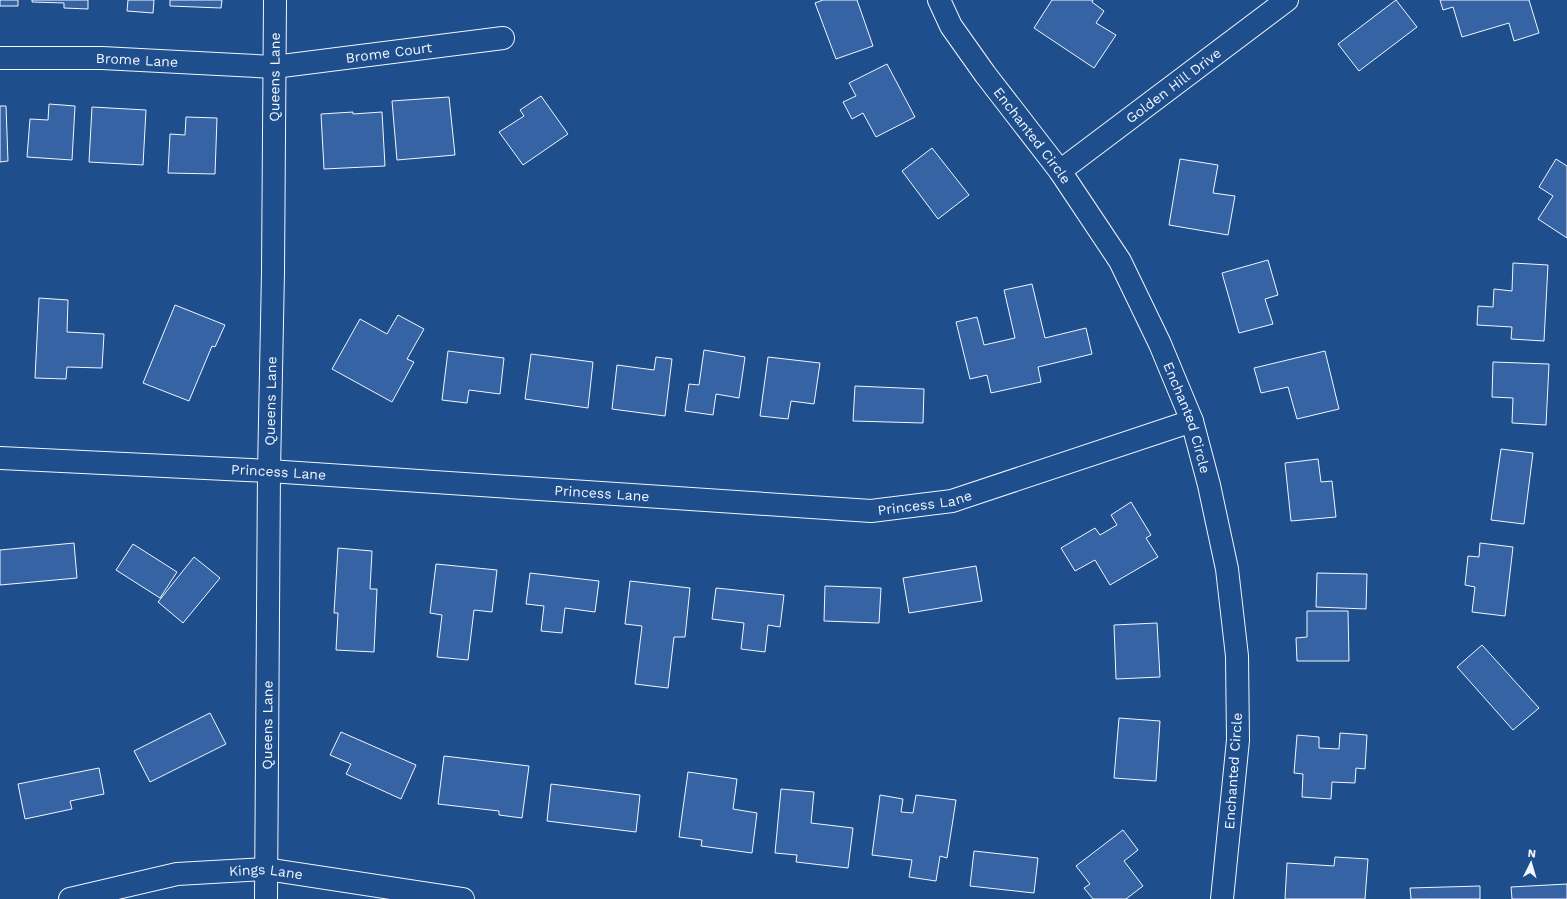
<svg xmlns="http://www.w3.org/2000/svg" width="1567" height="899" viewBox="0 0 1567 899" font-family="'Work Sans',sans-serif">
	<style>
		.building { fill: #3563a3; stroke: #f2f6ff }
		.lines { fill: none; stroke-linecap: round; stroke-linejoin: round }
		.minor-casing { stroke: #f2f6ff; stroke-width: 24 }
		.tertiary-casing { stroke: #f2f6ff; stroke-width: 24 }
		.minor { stroke: #1f4e8c; stroke-width: 22 }
		.tertiary { stroke: #1f4e8c; stroke-width: 22 }
		.labels { text-anchor: middle; stroke-width: 3; stroke-linejoin: round; paint-order: stroke }
		.street-label { font-size: 14px; fill: #f2f6ff; stroke: #1f4e8c }
	</style>
	<rect width="100%" height="100%" fill="#1f4e8c"/>
	<path class="building" d="M0,0H18V6H0Z
		M32,0H88V9L64,8V3L32,2Z
		M128,0H154L153,13L127,11Z
		M170,0H222L221,8L170,6Z
		M823,0H857L873,46L836,59L815,3Z
		M1052,0H1093L1092,2L1104,11L1096,23L1116,35L1094,68L1034,28Z
		M1396,0L1417,27L1359,71L1338,44Z
		M1440,0H1529L1539,33L1514,41L1509,23L1462,37L1453,7L1443,10Z
		M887,64L915,117L876,137L863,113L852,119L843,102L856,96L849,83Z
		M541,96L568,134L523,165L499,132L524,116L520,110Z
		M449,97L455,155L397,160L392,101Z
		M49,104L75,106L72,160L27,157L30,119L48,120Z
		M0,106H6L8,161L0,162Z
		M92,107L146,110L143,165L89,162Z
		M353,112V114L382,112L385,166L324,169L321,114Z
		M186,117L217,118L215,174L168,173L170,134L185,135Z
		M932,148L969,195L938,219L902,171Z
		M1180,159L1218,165L1213,193L1235,196L1228,235L1169,225Z
		M1556,159L1567,166V238L1538,219L1553,196L1539,187Z
		M1268,260L1278,295L1265,299L1273,324L1239,333L1222,273Z
		M1513,263L1548,265L1544,341L1511,339L1512,327L1477,325L1478,306L1493,307L1494,289L1512,291Z
		M1032,284L1045,338L1086,328L1092,354L1038,367L1041,382L991,393L987,375L970,379L956,322L977,317L984,345L1015,338L1004,290Z
		M39,298L68,300L67,332L104,334L102,368L67,367L66,379L35,378Z
		M175,305L225,325L215,347L212,346L189,401L143,383Z
		M398,315L424,329L407,359L414,362L392,402L332,369L360,319L387,334Z
		M704,350L745,357L739,398L716,394L713,415L685,411L689,384L699,385Z
		M448,351L504,358L500,394L469,390L467,403L442,400Z
		M1325,351L1339,409L1297,419L1288,387L1261,393L1254,368Z
		M531,354L593,362L588,408L525,399Z
		M656,357L672,359L665,416L612,409L617,365L654,370Z
		M768,357L820,363L814,404L791,401L788,419L760,416Z
		M1493,362L1549,364L1546,425L1512,423L1513,398L1492,397Z
		M855,386L924,389L923,423L853,421Z
		M1501,449L1533,453L1524,524L1491,520Z
		M1318,459L1321,482L1332,481L1336,517L1291,521L1285,463Z
		M1131,502L1151,535L1146,538L1158,557L1110,585L1095,560L1075,571L1061,548L1095,528L1100,535L1117,525L1111,515Z
		M74,543L77,578L0,585V550Z
		M1480,543L1513,547L1505,616L1472,612L1475,587L1465,585L1468,556L1479,557Z
		M133,544L177,572L160,598L116,570Z
		M338,548L372,551L370,589H377L374,652L336,650L338,613H334Z
		M194,557L220,578L183,623L158,602Z
		M436,564L497,570L492,612L474,610L468,660L437,657L442,615L430,613Z
		M976,566L982,601L909,613L903,578Z
		M530,573L599,581L595,612L565,608L562,633L541,631L544,606L526,604Z
		M1317,573L1367,574L1366,609L1316,607Z
		M630,581L690,588L685,637H674L668,688L635,684L642,626L625,624Z
		M825,586L881,588L879,623L824,621Z
		M716,588L784,595L780,627L768,625L765,652L741,649L744,623L712,619Z
		M1307,611H1348L1349,661H1297L1296,638L1307,637Z
		M1157,623L1160,677L1116,679L1114,625Z
		M1482,645L1539,708L1513,730L1457,667Z
		M210,713L226,744L150,782L134,751Z
		M1119,718L1160,721L1156,781L1114,778Z
		M341,732L416,765L401,799L346,774L351,764L330,755Z
		M1340,733L1367,735L1365,769L1356,768L1355,783L1332,782L1331,799L1302,797L1303,774L1294,773L1297,735L1319,737V748L1339,749Z
		M444,756L529,766L522,818L499,815V811L438,804Z
		M99,768L104,794L70,801L72,809L25,819L18,784Z
		M688,772L737,779L733,809L757,813L752,853L701,846L702,840L679,837Z
		M551,784L640,795L636,832L547,821Z
		M781,789L814,792L811,823L853,828L848,868L796,862L797,855L775,853Z
		M880,795L903,799L901,812L913,813L916,795L956,800L947,858L940,856L936,881L909,877L912,860L872,855Z
		M1123,830L1138,850L1124,861L1143,886L1126,899H1093L1084,888L1090,884L1076,866Z
		M974,851L1038,858L1034,893L970,886Z
		M1335,857L1368,859L1365,899H1285L1287,863L1334,866Z
		M1567,884V899H1512L1511,887Z
		M1480,886V899H1411L1410,888Z"/>
	<g class="lines">
		<g class="minor-casing">
			<g id="minor">
				<path id="s1" d="M939,0L951,26L985,74L1060,171L1120,261L1160,344L1192,421L1209,485L1227,569L1237,656L1238,740L1222,899"/>
				<path id="s2" d="M0,58H102L274,67L503,38"/>
				<path id="s3" d="M1060,171L1287,0"/>
				<path id="s4" d="M0,458L269,471L871,511L952,501L1192,421"/>
				<path id="s5" d="M266,899L269,471L273,272L275,0"/>
			</g>
		</g>
		<g class="tertiary-casing">
			<g id="tertiary">
				<path id="s6" d="M70,899L177,874L266,869L463,899"/>
			</g>
		</g>
		<use href="#minor" class="minor"/>
		<use href="#tertiary" class="tertiary"/>
	</g>
	<g class="labels">
		<g class="street-label">
			<text dy="5" stroke="none"><textPath href="#s2" startOffset="390">Brome Court</textPath></text>
			<text dy="5" stroke="none"><textPath href="#s2" startOffset="137">Brome Lane</textPath></text>
			<text dy="5" stroke="none"><textPath href="#s5" startOffset="822">Queens Lane</textPath></text>
			<text dy="5" stroke="none"><textPath href="#s3" startOffset="142">Golden Hill Drive</textPath></text>
			<text dy="5" stroke="none"><textPath href="#s1" startOffset="165">Enchanted Circle</textPath></text>
			<text dy="5" stroke="none"><textPath href="#s5" startOffset="498">Queens Lane</textPath></text>
			<text dy="5" stroke="none"><textPath href="#s1" startOffset="489">Enchanted Circle</textPath></text>
			<text dy="5" stroke="none"><textPath href="#s4" startOffset="279">Princess Lane</textPath></text>
			<text dy="5" stroke="none"><textPath href="#s4" startOffset="603">Princess Lane</textPath></text>
			<text dy="5" stroke="none"><textPath href="#s4" startOffset="927">Princess Lane</textPath></text>
			<text dy="5" stroke="none"><textPath href="#s5" startOffset="174">Queens Lane</textPath></text>
			<text transform="translate(1233 771) rotate(-86)" y="5">Enchanted Circle</text>
			<text dy="5" stroke="none"><textPath href="#s6" startOffset="199">Kings Lane</textPath></text>
		</g>
	</g>
	<g transform="translate(1531 863) rotate(5)" stroke="#1f4e8c" stroke-width="3" paint-order="stroke">
	<path d="M0-3L7 15L0 10L-7 15Z" fill="#f2f6ff"/>
	<text y="-6" font-size="11" font-weight="bold" text-anchor="middle" fill="#f2f6ff">N</text>
	</g>
</svg>
